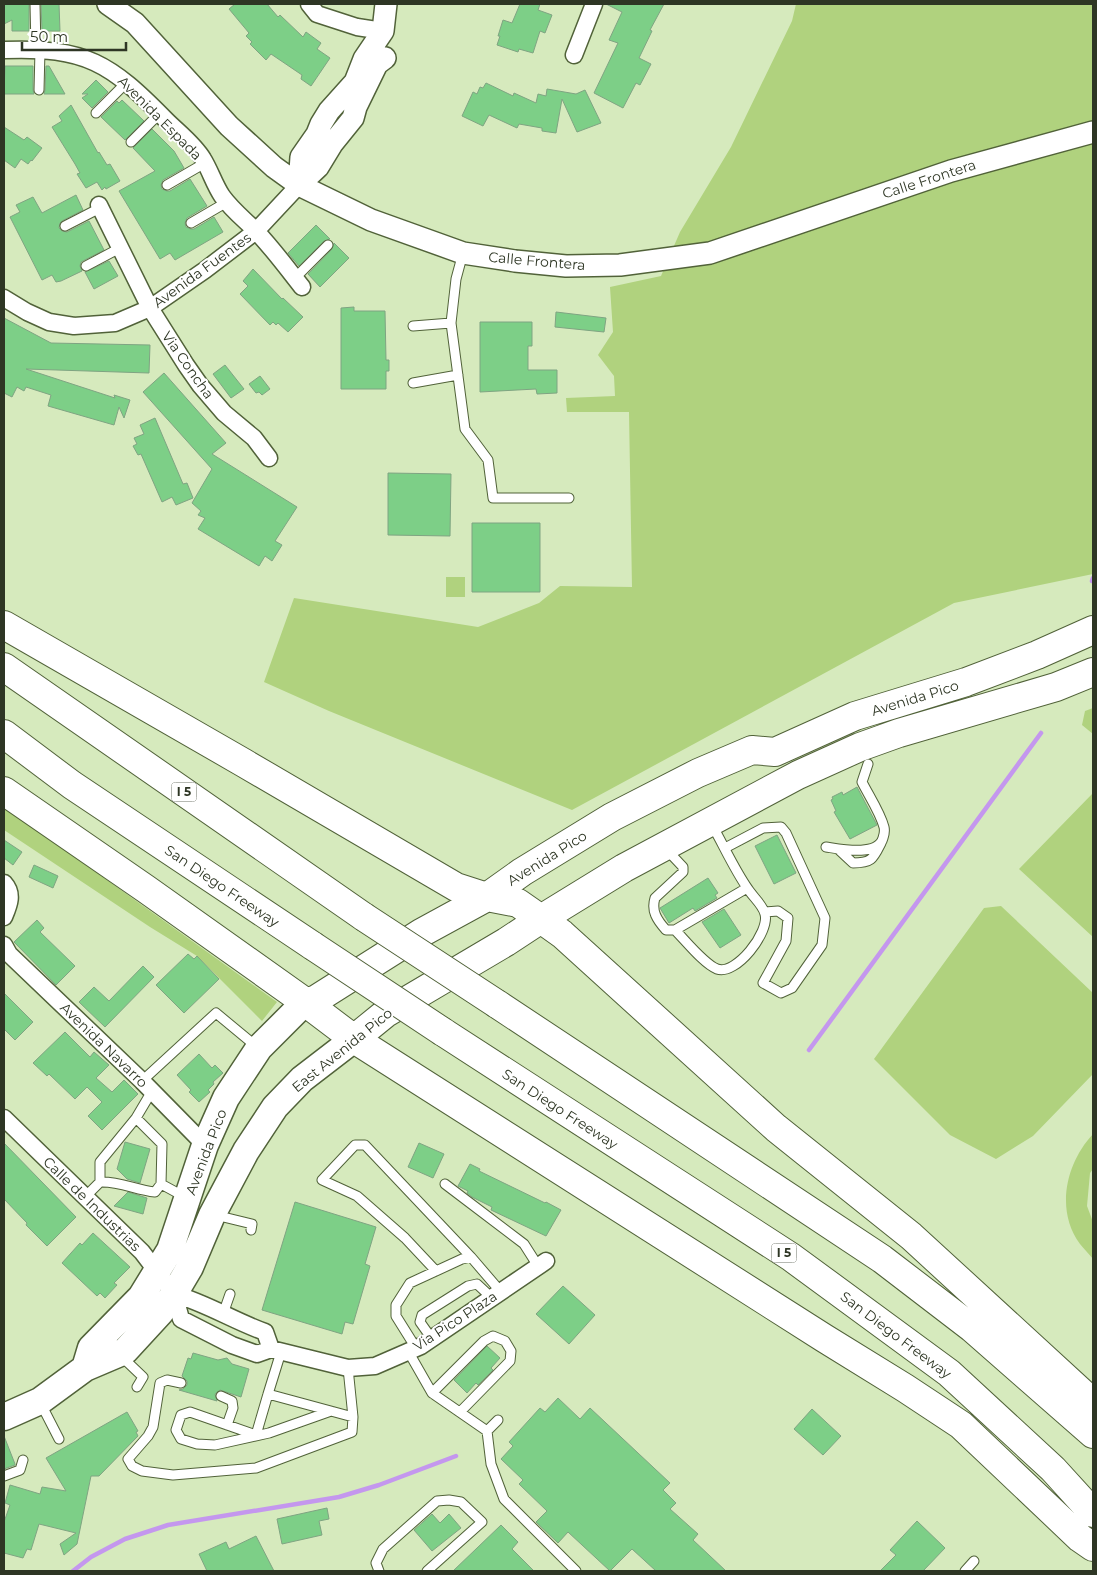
<svg xmlns="http://www.w3.org/2000/svg" width="1097" height="1575" viewBox="0 0 1097 1575" font-family="Montserrat,sans-serif">
	<style>
		.green { fill: #b0d27e }
		.lines { fill: none; stroke-linecap: round; stroke-linejoin: round }
		.stream { stroke: #c497ee; stroke-width: 4.5 }
		.building { fill: #7dcf87; stroke: #7fa482 }
		.service-casing { stroke: #516239; stroke-width: 11 }
		.minor-casing { stroke: #516239; stroke-width: 19 }
		.tertiary-casing { stroke: #516239; stroke-width: 24 }
		.primary-casing { stroke: #516239; stroke-width: 29 }
		.trunk-casing { stroke: #516239; stroke-width: 30 }
		.motorway-casing { stroke: #516239; stroke-width: 30 }
		.service { stroke: #fff; stroke-width: 9 }
		.minor { stroke: #fff; stroke-width: 16 }
		.tertiary { stroke: #fff; stroke-width: 21 }
		.primary { stroke: #fff; stroke-width: 26 }
		.trunk { stroke: #fff; stroke-width: 28 }
		.motorway { stroke: #fff; stroke-width: 28 }
		.motorway-bridge-casing { stroke: #516239; stroke-width: 30; stroke-linecap: butt }
		.motorway-bridge { stroke: #fff; stroke-width: 28 }
		.labels { text-anchor: middle; stroke-width: 4; stroke-linejoin: round; paint-order: stroke }
		.shield { fill: #fff; stroke: #6d7266; stroke-width: 1 }
		.shield-label { font-size: 12px; font-weight: bold; fill: #2e3624 }
		.street-label { font-size: 14px; fill: #2e3624; stroke: #fff }
	</style>
	<rect width="100%" height="100%" fill="#d6eabd"/>
	<path class="green" d="M796,4H1093V574L954,603L572,810L329,711L264,682L294,598L478,627L539,603L560,586L632,587L629,412H567L566,398L615,396L614,376L598,355L613,332L610,287L661,276L680,232L731,147L792,21Z
		M446,577H465V597H446Z
		M1093,708V734L1082,725L1085,711Z
		M1093,793V937L1019,869Z
		M4,806L277,1002L262,1021L197,956L150,927L4,830Z
		M1001,906L1093,993V1074L1033,1136L996,1159L950,1135L874,1059L984,908Z
		M1093,1134V1169L1090,1173L1087,1206L1093,1222V1259C1089,1254 1084,1249 1080,1244C1055,1210 1066,1163 1093,1134Z"/>
	<g class="lines">
		<path class="stream" d="M1092,581L1093,578
			M809,1050L1041,733
			M73,1571L91,1557L125,1539L168,1525L339,1497L379,1485L456,1456"/>
	</g>
	<path class="building" d="M4,4H29V31H12V20L4,24Z
		M41,4H59L60,31H42Z
		M235,4H267L278,17L280,15L303,37L306,32L321,43L317,49L330,58L311,86L301,79L302,75L271,54L266,60L250,44L252,42L246,36L249,33L229,9Z
		M520,4H540L538,10L552,15L545,33L540,31L533,53L519,49L518,52L497,45L500,36H498L503,20L512,23Z
		M606,4H664L650,30L652,31L639,58L651,64L640,85L636,83L623,108L594,93L618,43L609,40L622,12Z
		M5,66H33V90L34,94H4Z
		M46,66H49L65,94H44L45,90Z
		M96,80L108,92L92,108L82,98L88,94H82Z
		M486,83L513,96L514,93L536,103L538,94L546,96L547,89L576,94L585,90L601,123L577,132L562,99L556,133L542,131V128L519,124L517,128L489,115L483,126L462,116L473,92L477,94L480,87L483,88Z
		M122,100L144,121L125,140L101,117L117,101L119,103Z
		M71,105L98,153L99,152L107,165L110,164L120,181L106,189L105,187L102,190L97,182L86,188L77,174L80,173L75,164L52,127L62,121L59,116Z
		M4,127L24,140L27,137L42,148L32,161L31,160L28,164L21,159L15,168L4,160Z
		M152,129L174,151L184,168L163,180L161,185L162,189L167,191H170L190,179L207,206L187,218L185,223L186,227L191,229H194L214,217L223,232L175,260L170,253L160,259L119,191L155,171L133,148Z
		M76,195L83,210L62,221L60,223L59,228L62,231L67,232L89,221L104,250L81,262L80,266L82,271L61,281L56,282L52,275L42,280L10,217L20,212L16,205L33,197L42,213Z
		M316,225L330,239L324,241L299,266L288,253Z
		M334,243L349,258L320,287L308,274L332,249Z
		M109,261L118,276L94,289L85,272Z
		M253,269L282,299L283,298L303,317L288,332L278,323L276,325L273,322L270,325L240,294L248,286L243,281Z
		M354,307V311H385L386,360H389V371H386V389H341V308Z
		M556,312L606,318L604,332L555,327Z
		M4,318L51,343L150,345L149,373L26,369L115,398L114,395L130,400L124,418L119,407L114,425L48,406L51,395L26,387L24,391L17,387L12,397L4,393Z
		M480,322H532V346H528V370H557V393L537,394L536,389L480,392Z
		M225,365L244,389L231,398L213,374Z
		M164,373L226,443L212,454L297,507L275,541L282,545L272,561L265,556L259,566L198,529L205,518L198,515L201,511L192,503L212,469L143,392Z
		M260,376L270,389L262,395L259,392L256,393L249,384Z
		M155,418L183,484L187,483L193,498L176,505L172,497L162,502L141,454L138,455L133,446L137,444L134,438L144,434L140,425Z
		M388,473L451,474L450,536L388,535Z
		M472,523H540V592H472Z
		M857,787L877,825L850,839L834,812L836,811L831,800L833,799L832,797L842,792L843,795Z
		M777,835L796,873L774,884L755,846Z
		M4,840L22,852L13,865L4,858Z
		M34,865L58,876L53,888L29,877Z
		M708,878L718,893L715,895L717,898L695,911L693,908L669,923L660,908Z
		M724,909L741,935L720,948L702,922Z
		M37,920L44,928L40,932L75,966L56,985L14,942Z
		M188,954L194,959L197,956L219,979L184,1013L156,985Z
		M143,966L154,977L105,1027L79,1002L94,987L109,1001Z
		M4,993L33,1022L15,1040L4,1029Z
		M65,1032L90,1057L94,1052L109,1065L96,1078L112,1092L124,1080L138,1094L102,1130L88,1116L102,1102L87,1087L75,1099L49,1074L47,1076L33,1063Z
		M199,1054L212,1068L215,1065L223,1073L213,1082L214,1084L208,1090L210,1092L199,1102L189,1092L191,1090L177,1075Z
		M125,1142L150,1149L140,1183L127,1179L117,1169Z
		M4,1143L76,1217L47,1246L26,1225L27,1223L4,1199Z
		M419,1143L444,1154L433,1178L408,1167Z
		M470,1164L480,1169L479,1171L545,1203L546,1202L561,1210L546,1236L491,1210L492,1207L472,1197L467,1193L468,1191L458,1186Z
		M128,1192L147,1198L143,1214L114,1206Z
		M295,1202L376,1227L365,1264L370,1266L353,1324L345,1322L342,1334L262,1310Z
		M93,1233L130,1267L114,1283L117,1285L105,1298L100,1293L97,1296L62,1263L80,1243L82,1245Z
		M563,1286L595,1315L569,1344L536,1314Z
		M487,1346L500,1358L491,1368L493,1370L478,1385L476,1383L467,1393L454,1380Z
		M193,1353L218,1360L227,1358L232,1364L249,1369L241,1397L220,1390L215,1394L217,1401L179,1390L183,1389L187,1385V1381L182,1376L188,1358L191,1359Z
		M558,1398L580,1419L590,1408L670,1483L663,1490L676,1503L670,1509L698,1534L693,1540L726,1571H656L632,1549L610,1571L568,1532L558,1543L536,1522L547,1511L519,1484L523,1480L501,1459L513,1446L509,1442L540,1408L545,1412Z
		M812,1409L841,1436L823,1455L794,1429Z
		M127,1412L138,1431L136,1432L138,1436L99,1476H91L77,1544L64,1555L60,1544L76,1533L39,1524L31,1550L27,1549L23,1558L4,1553V1522L10,1505L5,1503L10,1485L40,1494L42,1487L66,1491L46,1458Z
		M4,1436L15,1464V1465L4,1469Z
		M327,1508L329,1519L319,1521L322,1535L282,1544L277,1519Z
		M432,1514L440,1523L449,1514L461,1528L432,1551L414,1530Z
		M917,1521L945,1548L923,1571H880L896,1555L890,1550Z
		M501,1525L518,1542L512,1549L534,1571H453Z
		M256,1536L274,1571H207L199,1554L226,1542L229,1549Z"/>
	<g class="lines">
		<g class="service-casing">
			<path id="service" d="M35,4L36,49
				M39,90L40,50
				M96,113L127,82
				M131,142L160,113
				M167,185L205,163
				M191,223L227,202
				M65,226L100,208
				M463,253L456,279L451,323L465,429L488,460L493,498H569
				M86,266L120,248
				M295,278L328,245
				M413,326L451,323
				M413,383L458,375
				M826,847C840,849 878,857 883,838C884,835 885,831 884,827C880,812 869,796 862,782L868,764
				M725,848L763,828L781,827L786,833L825,918L822,945L792,988L781,993L763,983L786,941L788,918L778,911L765,912
				M666,849L683,867V872L655,898C651,911 657,920 666,930H675L747,888
				M838,849L853,863C872,863 873,859 881,843
				M675,930C685,940 704,964 717,969C736,976 770,932 765,914C763,905 753,897 748,889C734,869 724,846 712,825
				M142,1081L216,1013L257,1047
				M136,1118L162,1144L161,1184
				M100,1182V1162L136,1118L152,1091
				M445,1184L524,1244L538,1266
				M85,1197L100,1182C119,1181 136,1190 155,1192L161,1184L185,1197
				M215,1215L252,1224L251,1230
				M436,1271L405,1238L357,1196L322,1180L355,1145H365L471,1257
				M223,1314L230,1294
				M432,1339L420,1322L422,1315L468,1286L477,1284L492,1298
				M416,1348L396,1316V1305L410,1283L462,1259L471,1257L501,1292
				M408,1351L432,1393L487,1431L498,1420
				M121,1356L143,1377L137,1387
				M181,1383L167,1380L160,1383L153,1427L148,1436L128,1459L132,1466L142,1471L173,1475L256,1468L352,1432L353,1417L348,1368
				M432,1393L484,1341L493,1336L505,1341L511,1351L510,1361L460,1412
				M268,1394L281,1352
				M221,1396L232,1401L233,1408L227,1425
				M41,1404L59,1439
				M487,1431L491,1464L504,1499L576,1571
				M256,1435L190,1412L181,1415L176,1430L181,1439L197,1444L215,1445L269,1433L331,1411
				M256,1435L268,1394L353,1417
				M4,1476L20,1470L23,1460
				M379,1571L376,1563L383,1549L437,1501L449,1500L461,1502L482,1522L427,1571
				M965,1571L974,1561"/>
		</g>
		<g class="minor-casing">
			<path id="minor" d="M309,4L317,14L357,27L383,31
				M4,50C86,47 110,63 166,120C179,133 194,144 203,159C210,170 214,184 222,196C232,210 245,220 256,231C273,249 287,268 302,287
				M574,55L594,4
				M99,205L150,308L186,365L200,385L224,413L254,438L269,458
				M4,298L27,312L49,322L74,326L115,323L150,308L205,270L256,231L299,185
				M4,883C14,894 9,905 4,917
				M4,945L9,954L142,1081L205,1145
				M4,1118L142,1252L174,1294L181,1319L232,1345L257,1354L271,1349L348,1368L375,1366L421,1346L546,1261
				M174,1294C206,1303 234,1321 265,1332L271,1349"/>
		</g>
		<g class="tertiary-casing">
			<path id="tertiary" d="M108,4L135,23L229,126L274,167L299,185L371,220L463,253L515,261L566,266L620,265L710,253L951,171L1093,132
				M299,185L301,157L317,134L321,124L329,111L355,82L364,59L383,31L386,4
				M299,185L318,167L332,144L353,118L356,107L377,64L385,58"/>
		</g>
		<g class="primary-casing">
			<path id="primary" d="M85,1368L91,1348L141,1297L170,1250L205,1145L226,1098L259,1048L305,1002
				M4,1417L40,1401L85,1368L125,1351L160,1313L174,1294L190,1267L212,1215L246,1151L275,1107L302,1079L354,1039"/>
		</g>
		<g class="trunk-casing">
			<path id="trunk" d="M487,897L518,903L541,919
				M305,1002L354,1039L386,1013L506,942L541,919L624,868L798,775L860,747L899,733L1056,687L1093,672
				M305,1002L315,1000L421,933L487,897L522,872L612,817L698,773L752,750L775,752L855,716L966,682L1037,655L1093,630"/>
		</g>
		<g class="motorway-casing">
			<path id="motorway" d="M4,625L244,763L456,887L487,897
				M4,667L364,917
				M4,734L72,785L313,946
				M4,791L146,889L305,1002
				M541,919L562,934L776,1128L911,1236L1093,1403
				M497,1004L882,1259L972,1328L1093,1434
				M443,1032L791,1257L949,1373L1053,1469L1093,1513
				M354,1039L824,1338L905,1388L961,1425L1080,1538L1093,1547"/>
		</g>
		<use href="#service" class="service"/>
		<use href="#minor" class="minor"/>
		<use href="#tertiary" class="tertiary"/>
		<use href="#primary" class="primary"/>
		<use href="#trunk" class="trunk"/>
		<use href="#motorway" class="motorway"/>
		<g class="motorway-bridge-casing">
			<path id="motorway-bridge" d="M364,917L497,1004
				M313,946L443,1032"/>
		</g>
		<use href="#motorway-bridge" class="motorway-bridge"/>
	</g>
	<g class="labels">
		<g class="shield">
			<rect x="171.5" y="782.5" width="25" height="19" rx="4"/>
			<rect x="771.5" y="1243.5" width="25" height="19" rx="4"/>
		</g>
		<g class="shield-label">
			<text x="184" y="796">I 5</text>
			<text x="784" y="1257">I 5</text>
		</g>
		<g class="street-label">
			<text transform="translate(160 118) rotate(45)" y="5">Avenida Espada</text>
			<text transform="translate(929 179) rotate(-18)" y="5">Calle Frontera</text>
			<text transform="translate(537 261) rotate(5)" y="5">Calle Frontera</text>
			<text transform="translate(202 270) rotate(-36)" y="5">Avenida Fuentes</text>
			<text transform="translate(188 365) rotate(55)" y="5">Via Concha</text>
			<text transform="translate(915 698) rotate(-17)" y="5">Avenida Pico</text>
			<text transform="translate(547 858) rotate(-32)" y="5">Avenida Pico</text>
			<text transform="translate(222 886) rotate(34)" y="5">San Diego Freeway</text>
			<text transform="translate(104 1045) rotate(44)" y="5">Avenida Navarro</text>
			<text transform="translate(342 1050) rotate(-39)" y="5">East Avenida Pico</text>
			<text transform="translate(560 1109) rotate(33)" y="5">San Diego Freeway</text>
			<text transform="translate(206 1152) rotate(-69)" y="5">Avenida Pico</text>
			<text transform="translate(92 1204) rotate(44)" y="5">Calle de Industrias</text>
			<text transform="translate(455 1321) rotate(-33)" y="5">Via Pico Plaza</text>
			<text transform="translate(896 1335) rotate(37)" y="5">San Diego Freeway</text>
		</g>
	</g>
	<rect width="1097" height="1575" fill="none" stroke="#2e3624" stroke-width="10"/>
	<path d="M22 42v8h104v-8" fill="none" stroke="#2e3624" stroke-width="2.5"/>
	<text x="30" y="42" font-size="15" fill="#2e3624" stroke="#ffffff" stroke-width="4" paint-order="stroke">50 m</text>
</svg>
